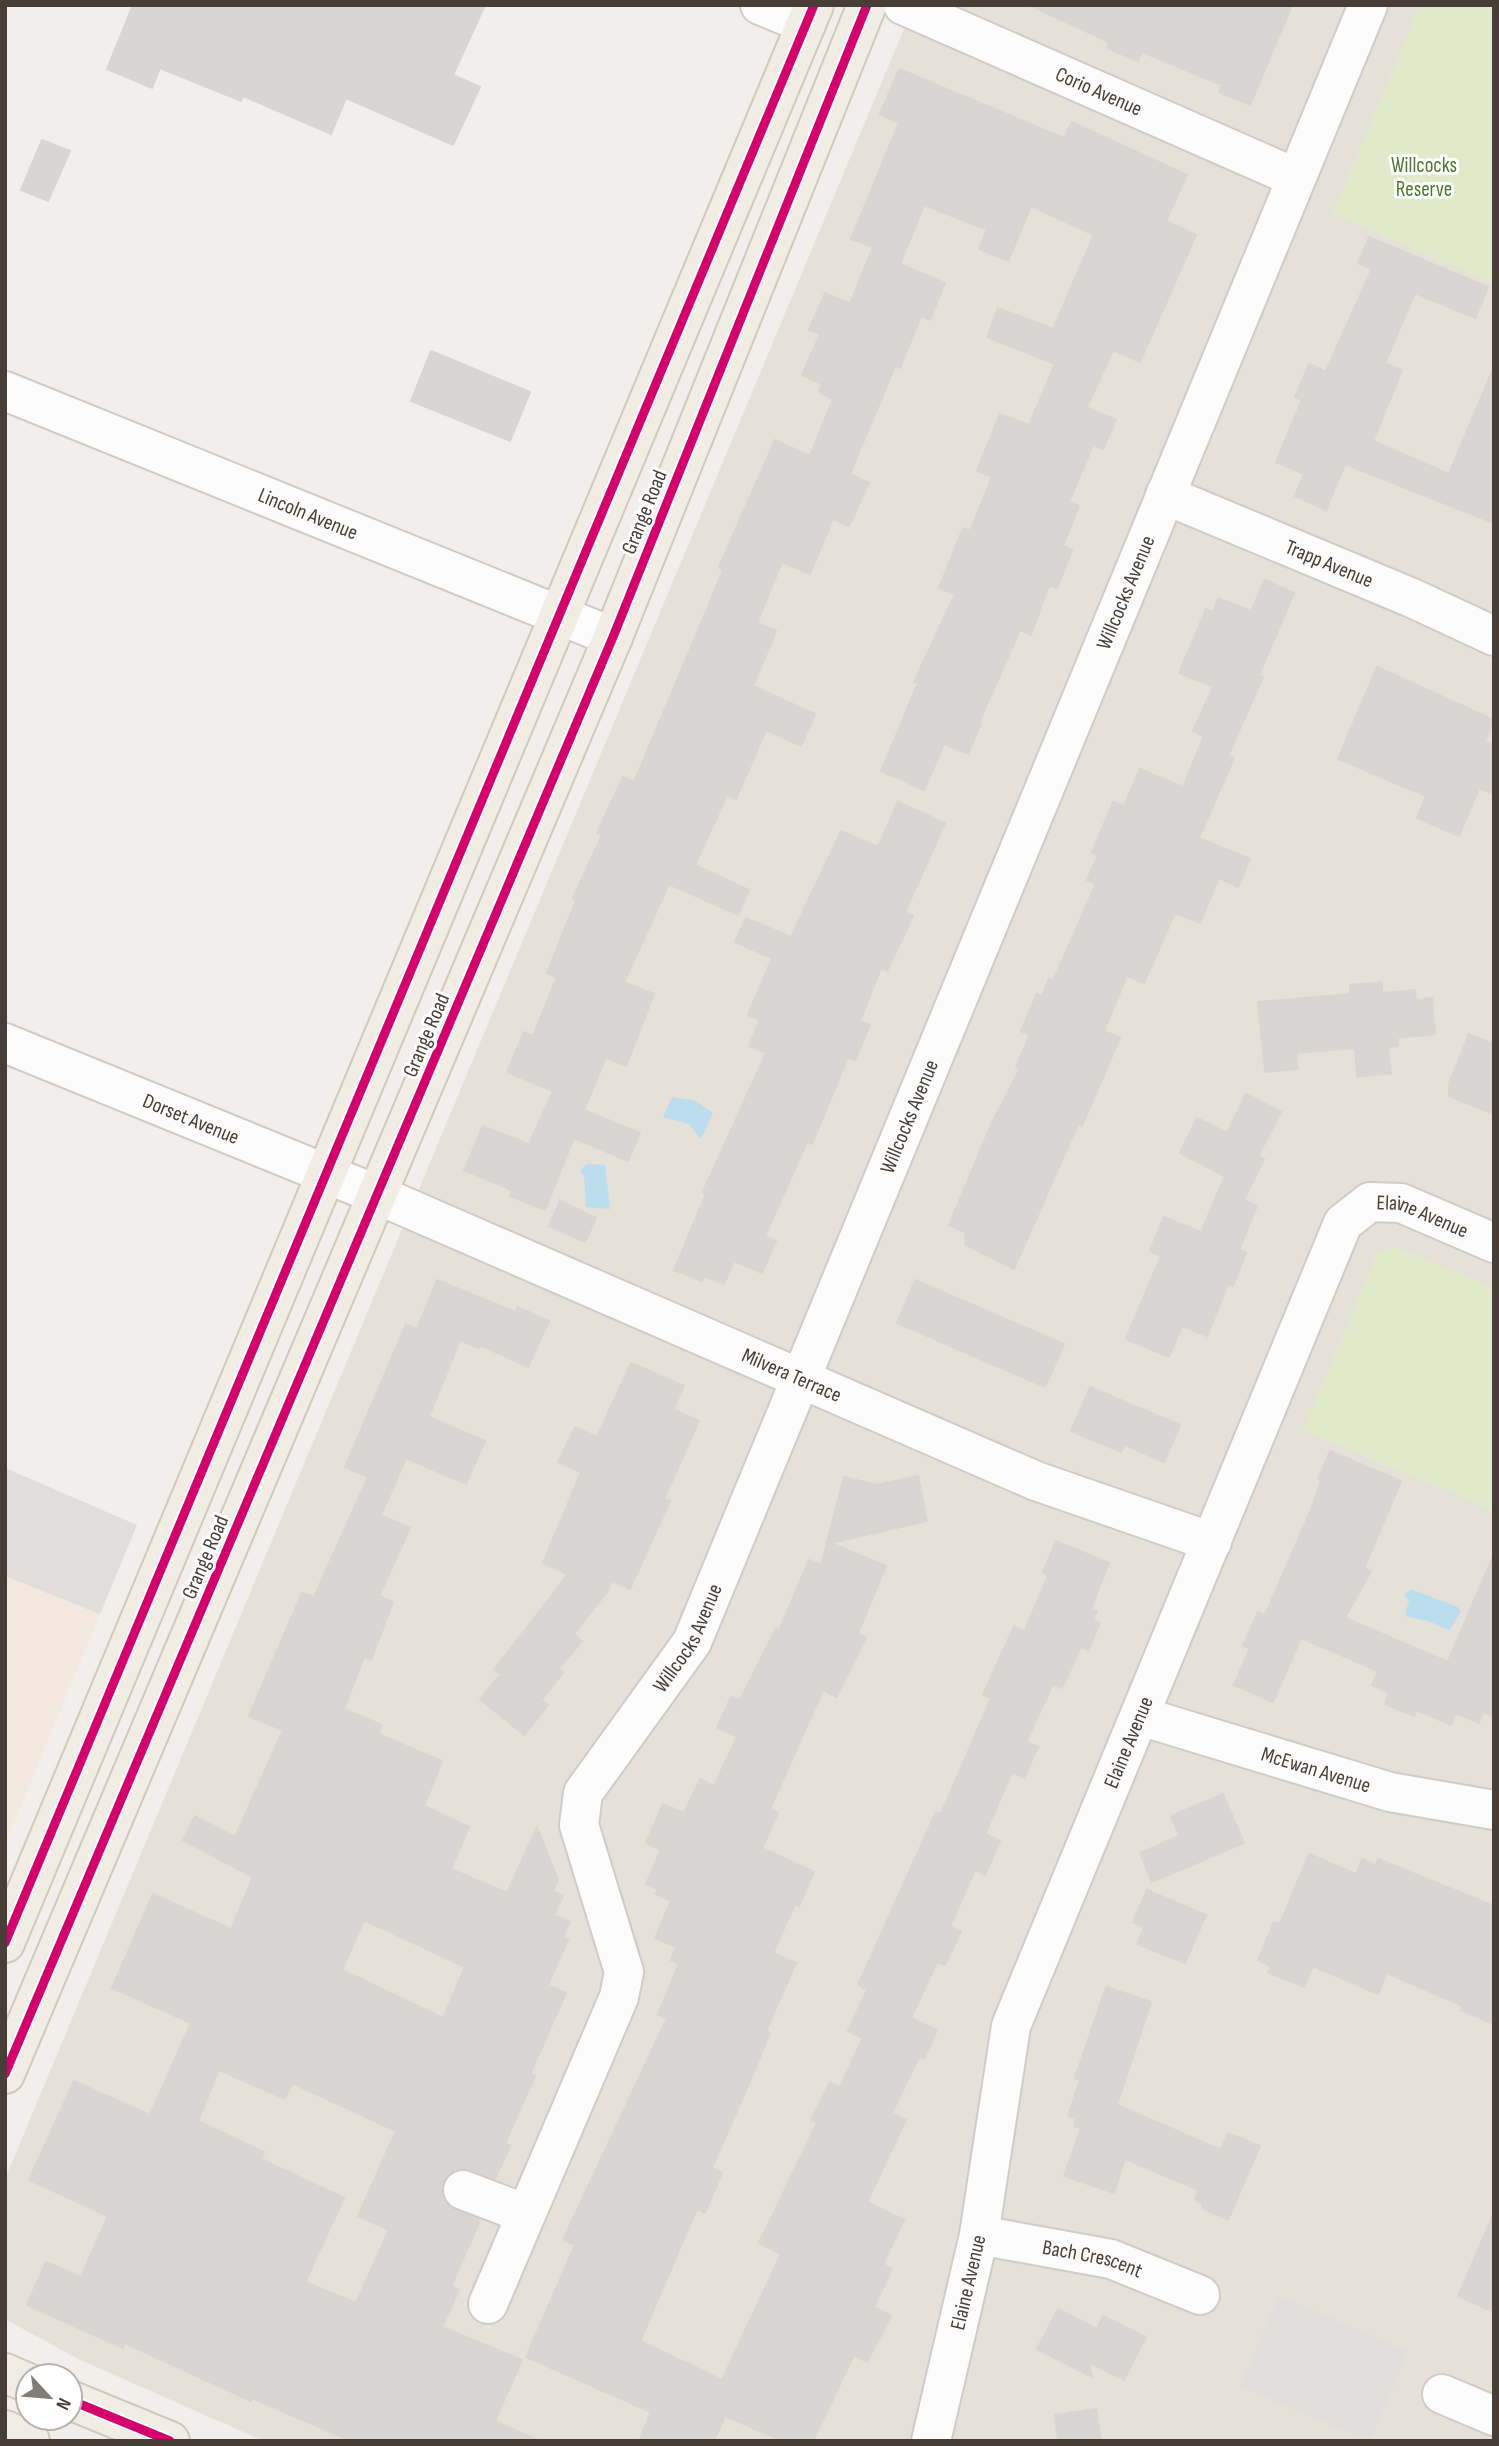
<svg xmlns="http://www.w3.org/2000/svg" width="1499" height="2446" viewBox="0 0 1499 2446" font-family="'Sofia Sans Condensed',sans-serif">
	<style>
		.residential { fill: #e5e0d8 }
		.commercial { fill: #f3e9de }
		.green { fill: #e0eacb }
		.parking { fill: #e0dddb }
		.water { fill: #bcddee }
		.building { fill: #d9d5d2; stroke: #d9d5d1; stroke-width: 2; fill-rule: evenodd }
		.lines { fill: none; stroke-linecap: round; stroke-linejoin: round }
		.minor-casing { stroke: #cfccc8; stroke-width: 42 }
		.major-casing { stroke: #d3c9b9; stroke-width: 42 }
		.minor { stroke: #fdfcfc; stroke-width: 38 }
		.major { stroke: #f1ece4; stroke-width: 38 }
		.cycleway-casing { stroke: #fff; stroke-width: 13 }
		.cycleway { stroke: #d6006c; stroke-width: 9 }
		.labels { text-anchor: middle; stroke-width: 6; stroke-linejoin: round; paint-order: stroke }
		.street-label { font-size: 21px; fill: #473f37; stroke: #fff }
		.park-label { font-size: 21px; fill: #4d782b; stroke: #fff }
	</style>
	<rect width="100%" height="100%" fill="#f1eeeb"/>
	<path class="residential" d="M914,5H1494V2441H264L78,2359L5,2319V2179Z"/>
	<path class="commercial" d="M5,1468L137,1525L5,1844Z"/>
	<path class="green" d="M1420,5H1494V284L1332,214Z
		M1396,1247L1494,1288V1511L1303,1430L1377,1253Z"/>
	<path class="parking" d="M5,1468L137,1525L100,1614L5,1576Z
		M1279,2296L1408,2351L1370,2441L1240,2387Z"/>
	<path class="water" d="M672,1097L696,1101L713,1113L701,1139L689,1124L663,1117Z
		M587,1164L605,1165L610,1209L586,1207L584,1176L580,1170Z
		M1411,1589L1458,1607L1461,1611L1450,1630L1428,1621L1407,1617L1405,1614L1409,1601L1404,1595Z"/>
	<path class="building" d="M133,5H485L453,75L480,87L453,145L346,98L331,134L243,96L241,101L160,68L152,88L107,69Z
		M1029,5H1292L1250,105L1219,92L1222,85L1142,52L1138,61L1107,48L1109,42Z
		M899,69L1064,138L1072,122L1187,175L1166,221L1196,235L1140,362L1113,350L1087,407L1116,420L1103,449L1093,445L1069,502L1079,506L1063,546L1072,550L1057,588L1049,585L1031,635L1020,630L979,722L981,723L968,754L944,744L924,790L881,771L918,683L914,682L955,594L939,588L963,528L970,531L992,477L977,471L1000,414L1029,425L1055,364L987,337L998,308L1053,329L1094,235L1031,206L1008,261L979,249L987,230L924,205L900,264L945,283L930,320L921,316L900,368L895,366L850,474L869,483L849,526L833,519L810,574L782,562L757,623L776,631L753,686L815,714L801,746L766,730L736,799L727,795L695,865L749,890L738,915L669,884L624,982L654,994L626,1066L606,1057L584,1110L640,1133L628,1161L574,1138L545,1210L510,1196L512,1190L464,1170L483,1126L529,1144L553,1091L507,1072L524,1032L533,1036L557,977L547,973L576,900L573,898L602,835L597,833L623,777L634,782L708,607L723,570L719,567L775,440L810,456L833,399L819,392L822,384L802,375L820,334L809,330L825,293L850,304L873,247L851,239L899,123L880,114Z
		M42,140L70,151L48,201L21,190Z
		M1369,237L1488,287L1475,318L1415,293L1385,363L1402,370L1373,441L1449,474L1494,367V523L1345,464L1326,510L1295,496L1304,474L1276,462L1302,400L1295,397L1309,364L1326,371L1372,269L1358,263Z
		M431,351L530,392L510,441L411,401Z
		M1265,580L1294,593L1259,675L1263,677L1228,756L1234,758L1199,838L1250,859L1238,887L1219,878L1200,923L1175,913L1144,983L1127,976L1104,1031L1120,1038L1082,1126L1078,1124L1014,1269L965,1245L966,1233L949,1225L992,1123L1020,1068L1016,1067L1030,1035L1021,1031L1037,994L1042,996L1049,979L1053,981L1096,884L1087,880L1098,855L1092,852L1113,802L1124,806L1140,769L1183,787L1204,736L1193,731L1213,687L1179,673L1206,609L1213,612L1218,598L1251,611Z
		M1377,667L1494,720L1485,741L1494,745V794L1479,788L1459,836L1417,818L1426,796L1338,759Z
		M898,802L945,823L905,912L913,916L887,971L881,968L860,1021L870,1025L855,1060L848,1057L812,1144L807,1142L765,1236L776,1241L762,1273L734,1261L724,1284L704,1276L702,1281L674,1270L706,1194L703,1192L766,1053L749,1046L760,1020L748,1015L772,958L735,942L746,918L791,937L841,831L878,847Z
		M1382,982V993L1415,990L1416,1000L1432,998L1435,1034L1397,1038L1398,1046L1388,1047L1391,1073L1357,1077L1355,1048L1296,1053L1298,1069L1265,1072L1258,1002L1350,994V985Z
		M1469,1034L1494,1044V1114L1449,1096V1084Z
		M1246,1094L1281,1112L1258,1156L1264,1159L1244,1200L1257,1206L1239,1250L1246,1253L1233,1286L1228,1284L1207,1336L1182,1326L1169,1357L1126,1339L1161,1256L1150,1251L1164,1217L1201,1232L1225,1176L1180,1153L1197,1118L1227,1133Z
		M560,1201L596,1218L585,1242L549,1226Z
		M437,1280L516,1312L518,1307L549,1321L528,1367L480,1345L479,1348L460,1340L429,1417L485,1441L466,1484L406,1458L381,1515L410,1528L379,1596L393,1602L371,1660L364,1657L344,1709L382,1725L378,1734L442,1761L424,1806L469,1827L451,1869L507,1893L537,1827L558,1880L553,1891L563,1896L554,1915L570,1922L563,1937L568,1940L548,1985L566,1993L530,2074L535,2076L505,2143L510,2146L495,2179L459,2169L449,2174L442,2183L441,2193L447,2204L478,2219L479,2223L451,2286L459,2290L442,2327L522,2360L495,2421L539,2441H351L252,2398L251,2401L125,2343L123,2348L27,2305L46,2262L81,2277L108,2216L29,2180L74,2081L150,2115L191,2023L112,1988L153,1894L231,1929L253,1877L183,1840L195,1816L235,1837L283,1730L249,1716L302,1593L314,1597L368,1477L345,1467L406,1324L417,1329ZM364,1920L465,1967L443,2018L342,1970ZM219,2070L285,2099L292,2083L396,2131L358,2216L389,2230L356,2303L305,2282L344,2198L261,2159L264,2152L198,2121Z
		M915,1280L1064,1344L1045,1387L897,1323Z
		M631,1363L684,1386L673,1409L699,1421L664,1499L670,1501L630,1589L612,1581L607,1592L574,1634L582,1641L558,1669L563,1673L541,1700L548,1705L524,1735L480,1699L501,1674L494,1670L568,1574L543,1563L581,1472L558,1462L575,1427L597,1437Z
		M1090,1387L1180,1425L1164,1462L1125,1445L1121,1452L1071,1431Z
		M1330,1451L1401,1481L1364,1569L1371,1571L1345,1618L1448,1662L1494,1554V1717L1483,1712L1479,1723L1456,1713L1451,1725L1416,1710L1414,1716L1385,1704L1389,1693L1372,1685L1378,1671L1301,1638L1273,1702L1234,1685L1250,1648L1243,1646L1258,1612L1265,1615L1311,1510L1321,1481L1318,1479Z
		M918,1476L927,1521L831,1543L886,1566L858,1633L866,1638L836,1697L823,1690L770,1809L778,1813L762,1848L814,1872L799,1906L795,1904L773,1953L796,1963L766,2031L770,2033L753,2074L712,2168L722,2173L705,2213L697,2209L640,2341L722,2380L781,2254L759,2243L817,2123L811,2120L830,2082L840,2087L863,2038L848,2031L867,1990L858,1985L936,1812L941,1814L991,1698L983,1695L1014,1626L1025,1631L1048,1575L1043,1572L1056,1541L1109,1563L1091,1609L1097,1611L1093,1620L1100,1623L1088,1650L1081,1647L1062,1688L1053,1684L1026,1742L1038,1747L1024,1778L1012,1772L985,1834L1000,1841L985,1875L975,1870L950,1926L961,1932L945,1965L937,1962L911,2018L937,2030L924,2059L919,2057L892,2113L906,2120L867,2202L904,2220L883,2264L892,2269L874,2307L891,2316L867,2362L854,2355L813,2441H783L725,2416L714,2441H639L651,2412L526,2357L575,2245L563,2240L667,2018L658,2014L679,1964L671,1960L676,1947L655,1938L671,1901L656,1894L658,1889L646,1884L661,1850L646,1843L663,1804L684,1813L700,1779L714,1786L737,1737L717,1728L731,1697L740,1700L776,1629L779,1631L809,1560L821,1565L844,1477L877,1485Z
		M1223,1794L1244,1843L1152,1882L1140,1853L1179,1836L1171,1816Z
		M1309,1854L1356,1874L1362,1859L1376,1865L1378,1859L1494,1906V2024L1461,2010L1463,2006L1387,1973L1378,1994L1313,1966L1304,1987L1268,1972L1271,1966L1258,1960L1274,1922L1280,1924Z
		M1147,1890L1206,1915L1185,1963L1137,1944L1144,1927L1133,1922Z
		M1106,1987L1151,2002L1117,2105L1221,2150L1228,2133L1260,2146L1228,2220L1202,2208L1203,2204L1195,2200L1199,2190L1125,2159L1114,2193L1064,2176L1081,2128L1074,2126L1076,2119L1068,2116L1080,2080L1075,2078Z
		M1494,2213V2312L1458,2296Z
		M1058,2309L1097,2329L1103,2316L1146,2337L1124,2380L1089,2362L1092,2377L1037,2349Z
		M1096,2409L1101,2441H1058L1055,2415Z"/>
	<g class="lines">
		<g class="minor-casing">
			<g id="minor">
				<path d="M760,5L806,24"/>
				<path id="s1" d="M903,5L1294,177"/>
				<path id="s2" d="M5,391L613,637"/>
				<path id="s3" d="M1165,495L1412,598L1494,636"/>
				<path id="s4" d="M5,1043L378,1195L1036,1481L1212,1542"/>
				<path id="s5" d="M1140,1716L1390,1792L1494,1810"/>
				<path d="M463,2190L526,2214"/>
				<path id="s6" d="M979,2235L1111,2259L1200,2295"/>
				<path id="s7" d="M488,2304L619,1997L624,1972L579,1825L583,1793L692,1642L1368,5"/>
				<path d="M1442,2394L1494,2416"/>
				<path id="s8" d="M931,2441L979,2235L1011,2026L1343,1223L1370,1202L1401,1203L1494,1243"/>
			</g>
		</g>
		<g class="major-casing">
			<path id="major" d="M5,1943L814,5
				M5,2074L613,637L867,5
				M5,2373L28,2383
				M70,2400L170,2441
				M5,2430L30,2441"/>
		</g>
		<use href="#minor" class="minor"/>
		<use href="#major" class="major"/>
		<g class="cycleway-casing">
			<path id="cycleway" d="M5,1943L814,5
				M5,2074L613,637L867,5
				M70,2400L170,2441"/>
		</g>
		<use href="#cycleway" class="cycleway"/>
	</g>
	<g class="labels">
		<g class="street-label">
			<text dy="7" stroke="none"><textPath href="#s1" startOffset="214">Corio Avenue</textPath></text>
			<text transform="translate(644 512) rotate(-68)" y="7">Grange Road</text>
			<text dy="7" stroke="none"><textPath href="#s2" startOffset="327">Lincoln Avenue</textPath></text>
			<text dy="7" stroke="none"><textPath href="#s3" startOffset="178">Trapp Avenue</textPath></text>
			<text dy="7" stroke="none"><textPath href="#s7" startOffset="1867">Willcocks Avenue</textPath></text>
			<text transform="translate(426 1035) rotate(-67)" y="7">Grange Road</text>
			<text dy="7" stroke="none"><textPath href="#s7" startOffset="1300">Willcocks Avenue</textPath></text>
			<text dy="7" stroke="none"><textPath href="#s4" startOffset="201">Dorset Avenue</textPath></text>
			<text dy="7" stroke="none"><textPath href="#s8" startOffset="1381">Elaine Avenue</textPath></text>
			<text dy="7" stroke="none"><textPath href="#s4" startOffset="854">Milvera Terrace</textPath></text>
			<text transform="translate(205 1557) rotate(-67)" y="7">Grange Road</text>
			<text dy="7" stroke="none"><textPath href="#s7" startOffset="733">Willcocks Avenue</textPath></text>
			<text dy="7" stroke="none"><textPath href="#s8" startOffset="730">Elaine Avenue</textPath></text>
			<text dy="7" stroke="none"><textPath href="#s5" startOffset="184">McEwan Avenue</textPath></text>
			<text dy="7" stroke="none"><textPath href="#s6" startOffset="116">Bach Crescent</textPath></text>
			<text dy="7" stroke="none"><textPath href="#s8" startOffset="163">Elaine Avenue</textPath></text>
		</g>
		<g class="park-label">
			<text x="1424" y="172">Willcocks<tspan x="1424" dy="24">Reserve</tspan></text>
		</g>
	</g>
	<rect width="1499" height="2446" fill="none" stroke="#473f37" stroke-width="14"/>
	<g transform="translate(49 2397) rotate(116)"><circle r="33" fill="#ffffff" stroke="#b5b2af" stroke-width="2"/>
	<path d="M0-5L12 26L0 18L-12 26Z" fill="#827c76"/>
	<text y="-10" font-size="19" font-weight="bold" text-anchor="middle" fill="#473f37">N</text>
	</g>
</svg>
